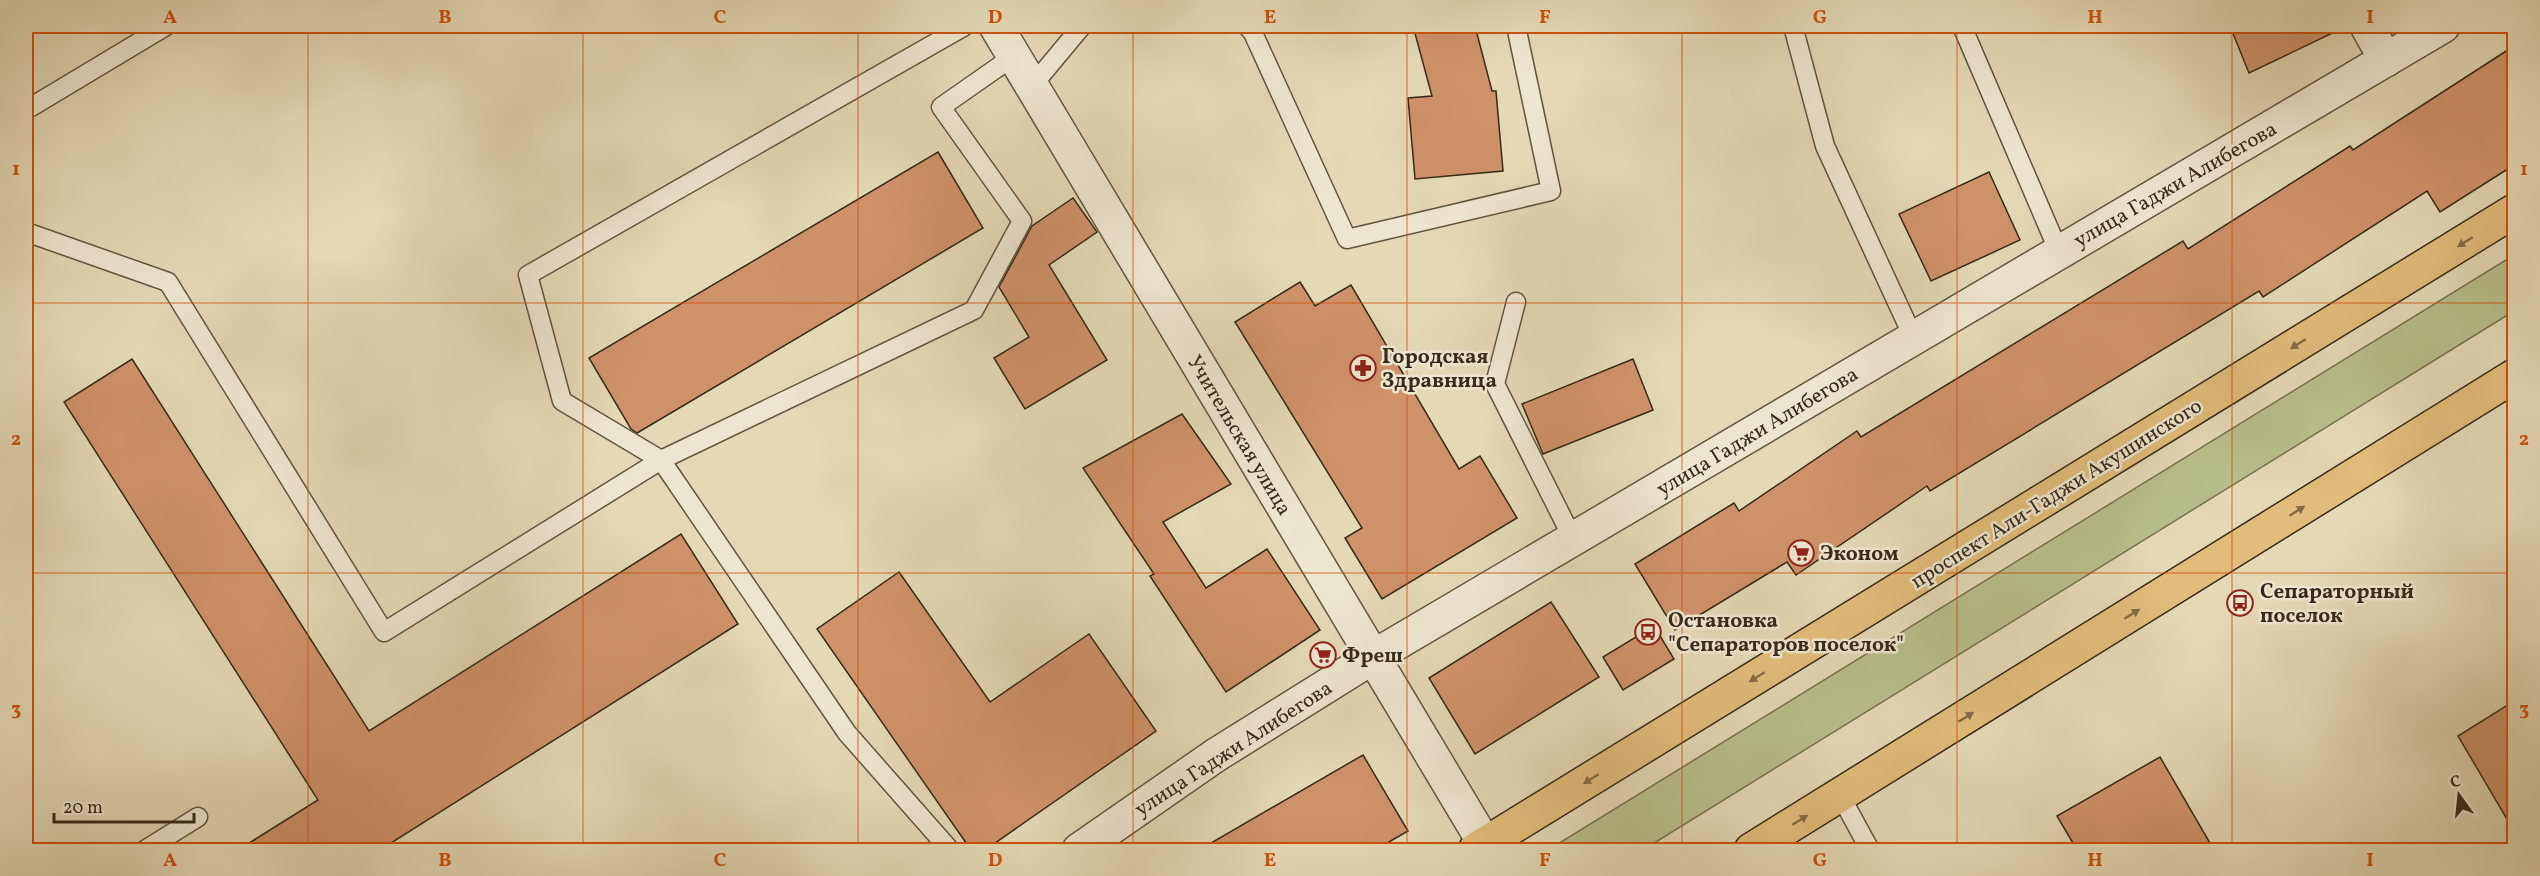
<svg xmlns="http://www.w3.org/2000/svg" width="2540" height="876" viewBox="0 0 2540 876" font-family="Vollkorn,serif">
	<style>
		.green { fill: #b7be8b; stroke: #777452; stroke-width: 1.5 }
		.building { fill: #ce926b; stroke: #372a18; stroke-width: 1.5 }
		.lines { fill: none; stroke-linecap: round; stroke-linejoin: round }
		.service-casing { stroke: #62563f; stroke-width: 21 }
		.minor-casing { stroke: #62563f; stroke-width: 36 }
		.primary-casing { stroke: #372a18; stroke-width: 36 }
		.service { stroke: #ede6cf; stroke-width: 18 }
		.minor { stroke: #ede6cf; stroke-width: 33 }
		.primary { stroke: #e2bc7a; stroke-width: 33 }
		.oneway { fill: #846c44 }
		.grid { fill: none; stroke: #cd520e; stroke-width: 1.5; stroke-opacity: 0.55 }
		.labels { text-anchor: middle; stroke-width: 5; stroke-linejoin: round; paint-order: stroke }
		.street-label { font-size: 21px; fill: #372a18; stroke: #ede6cf }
		.poi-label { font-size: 21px; font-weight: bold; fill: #372a18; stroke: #ede6cf; text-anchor: start }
		.neatline { fill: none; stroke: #cd520e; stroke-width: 2 }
		.grid-label { font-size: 20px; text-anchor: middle; font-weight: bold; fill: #cd520e }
	</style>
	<rect width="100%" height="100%" fill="#e4d8b5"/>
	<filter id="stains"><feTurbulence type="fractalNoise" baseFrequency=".00333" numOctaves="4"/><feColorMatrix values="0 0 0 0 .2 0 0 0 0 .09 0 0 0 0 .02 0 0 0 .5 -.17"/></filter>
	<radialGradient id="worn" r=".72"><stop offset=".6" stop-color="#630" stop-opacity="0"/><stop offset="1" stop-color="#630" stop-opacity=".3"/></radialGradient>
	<path class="green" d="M2514,255V311L1643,850H1548Z"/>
	<path class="building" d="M1413,26H1475L1492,91H1496L1503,171L1415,179L1408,98L1432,96Z
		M2230,26H2347L2249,73Z
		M2514,46V165L2440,212L2427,191L2263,297L2259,291L1930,491L1927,486L1796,575L1787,562L1675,630L1635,564L1734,503L1739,511L1857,431L1861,437L2183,241L2188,249L2350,146L2353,150Z
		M938,152L983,228L637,433L631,429L589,358Z
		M1989,172L2020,240L1931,281L1899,214Z
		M1073,198L1097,232L1049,265L1107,360L1025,409L994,358L1029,337L999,287L1032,226Z
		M1300,282L1315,306L1351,285L1459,469L1480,456L1517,518L1382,599L1345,538L1362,528L1235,322Z
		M132,359L369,731L681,534L738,624L380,850H238L318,800L64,402Z
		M1633,359L1653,410L1543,454L1522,404Z
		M1182,414L1231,484L1163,522L1206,588L1267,549L1320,630L1226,692L1150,576L1154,574L1083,468Z
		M899,572L990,702L1089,634L1156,731L985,850H971L817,629Z
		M1551,602L1599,677L1475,754L1429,678Z
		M1654,626L1674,659L1623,690L1603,657Z
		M2514,701V831L2458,736Z
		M1363,755L1408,831L1375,850H1199Z
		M2160,757L2214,850H2077L2057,816Z"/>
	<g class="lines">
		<g class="service-casing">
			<path id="service" d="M1247,26L1253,33L1347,239L1551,191L1516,26
				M1793,26L1825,146L1914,339
				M1962,26L2059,252
				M1032,86L1082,26
				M26,110L166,26
				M26,232L168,282L384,632L661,460L562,401L528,275L965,26
				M1516,302L1495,384L1573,539
				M1840,795L1870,850
				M145,850L198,817
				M950,850L847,733L661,460L974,310L1022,221L941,107L1014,56"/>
		</g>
		<g class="minor-casing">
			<path id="minor" d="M996,26L1485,844
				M2367,26L2386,60
				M1079,850L1216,755L1373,657L2443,26"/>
		</g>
		<g class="primary-casing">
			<path id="primary" d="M1475,850L2514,211
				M1751,850L2514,376"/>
		</g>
		<use href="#service" class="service"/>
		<use href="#minor" class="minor"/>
		<use href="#primary" class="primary"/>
	</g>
	<defs><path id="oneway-solid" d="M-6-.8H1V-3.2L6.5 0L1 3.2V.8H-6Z" transform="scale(1.5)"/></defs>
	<g class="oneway">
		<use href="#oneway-solid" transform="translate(2465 242) rotate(148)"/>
		<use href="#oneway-solid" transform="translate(2298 344) rotate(148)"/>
		<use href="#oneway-solid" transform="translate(2297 511) rotate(-32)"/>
		<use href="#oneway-solid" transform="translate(2132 614) rotate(-32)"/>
		<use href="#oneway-solid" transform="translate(1757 677) rotate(148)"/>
		<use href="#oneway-solid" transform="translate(1966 717) rotate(-32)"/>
		<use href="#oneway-solid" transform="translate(1591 779) rotate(148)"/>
		<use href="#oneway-solid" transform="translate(1800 820) rotate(-32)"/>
	</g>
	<path class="grid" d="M308,26V850M583,26V850M858,26V850M1133,26V850M1407,26V850M1682,26V850M1957,26V850M2232,26V850M26,303H2514M26,573H2514"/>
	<defs>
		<g id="pharmacy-ring" transform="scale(1.35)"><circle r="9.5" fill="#ede6cf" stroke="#8f2418" stroke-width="1.5"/><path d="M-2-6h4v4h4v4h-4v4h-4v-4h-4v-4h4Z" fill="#8f2418"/></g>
		<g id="supermarket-ring" transform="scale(1.35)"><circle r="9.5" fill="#ede6cf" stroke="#8f2418" stroke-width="1.5"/><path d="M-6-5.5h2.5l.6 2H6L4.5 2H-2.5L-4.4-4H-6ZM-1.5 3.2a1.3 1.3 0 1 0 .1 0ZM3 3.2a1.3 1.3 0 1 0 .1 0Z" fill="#8f2418"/></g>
		<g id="bus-ring" transform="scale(1.35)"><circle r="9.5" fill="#ede6cf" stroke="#8f2418" stroke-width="1.5"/><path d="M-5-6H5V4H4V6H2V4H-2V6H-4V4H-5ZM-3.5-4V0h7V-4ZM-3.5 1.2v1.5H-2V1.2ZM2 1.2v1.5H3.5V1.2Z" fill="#8f2418"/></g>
	</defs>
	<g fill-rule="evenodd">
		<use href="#pharmacy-ring" x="1363" y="368"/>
		<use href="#supermarket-ring" x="1801" y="553"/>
		<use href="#bus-ring" x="2240" y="603"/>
		<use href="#bus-ring" x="1648" y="632"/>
		<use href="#supermarket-ring" x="1323" y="655"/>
	</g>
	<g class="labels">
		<g class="street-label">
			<text transform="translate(2175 184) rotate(-30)" y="7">улица Гаджи Алибегова</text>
			<text transform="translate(1757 431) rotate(-31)" y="7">улица Гаджи Алибегова</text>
			<text transform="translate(1240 435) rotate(59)" y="7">Учительская улица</text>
			<text transform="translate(2056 493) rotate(-32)" y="7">проспект Али-Гаджи Акушинского</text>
			<text transform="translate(1233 748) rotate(-33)" y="7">улица Гаджи Алибегова</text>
		</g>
		<g class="poi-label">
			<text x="1382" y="363">Городская<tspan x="1382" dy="24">Здравница</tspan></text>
			<text x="1820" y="560">Эконом</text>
			<text x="2260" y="598">Сепараторный<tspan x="2260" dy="24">поселок</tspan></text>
			<text x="1668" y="627">Остановка<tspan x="1668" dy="24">"Сепараторов поселок"</tspan></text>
			<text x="1342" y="662">Фреш</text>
		</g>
	</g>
	<rect width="2540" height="876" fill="none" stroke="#e4d8b5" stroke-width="66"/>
	<g transform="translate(2459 795) rotate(345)" stroke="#ede6cf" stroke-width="4.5" paint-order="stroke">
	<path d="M0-4.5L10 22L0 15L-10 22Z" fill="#372a18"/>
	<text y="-9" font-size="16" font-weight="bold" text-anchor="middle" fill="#372a18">С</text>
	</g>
	<path d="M54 813v9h140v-9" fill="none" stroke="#372a18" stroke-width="3"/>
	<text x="63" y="813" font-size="18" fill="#372a18" stroke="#ede6cf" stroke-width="4.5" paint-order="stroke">20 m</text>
	<rect x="33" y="33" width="2474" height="810" class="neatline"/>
	<g class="grid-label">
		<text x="170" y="23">A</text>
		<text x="445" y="23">B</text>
		<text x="720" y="23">C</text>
		<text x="995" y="23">D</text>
		<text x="1270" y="23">E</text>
		<text x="1545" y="23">F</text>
		<text x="1820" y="23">G</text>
		<text x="2095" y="23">H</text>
		<text x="2370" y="23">I</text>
		<text x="16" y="175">1</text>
		<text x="2524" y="175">1</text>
		<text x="16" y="445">2</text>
		<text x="2524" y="445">2</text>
		<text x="16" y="715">3</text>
		<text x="2524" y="715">3</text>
		<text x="170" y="866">A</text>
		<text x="445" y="866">B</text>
		<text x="720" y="866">C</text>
		<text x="995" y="866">D</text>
		<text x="1270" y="866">E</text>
		<text x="1545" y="866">F</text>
		<text x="1820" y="866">G</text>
		<text x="2095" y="866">H</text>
		<text x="2370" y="866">I</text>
	</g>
	<rect width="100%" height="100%" filter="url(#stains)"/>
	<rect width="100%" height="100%" fill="url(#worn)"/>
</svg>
